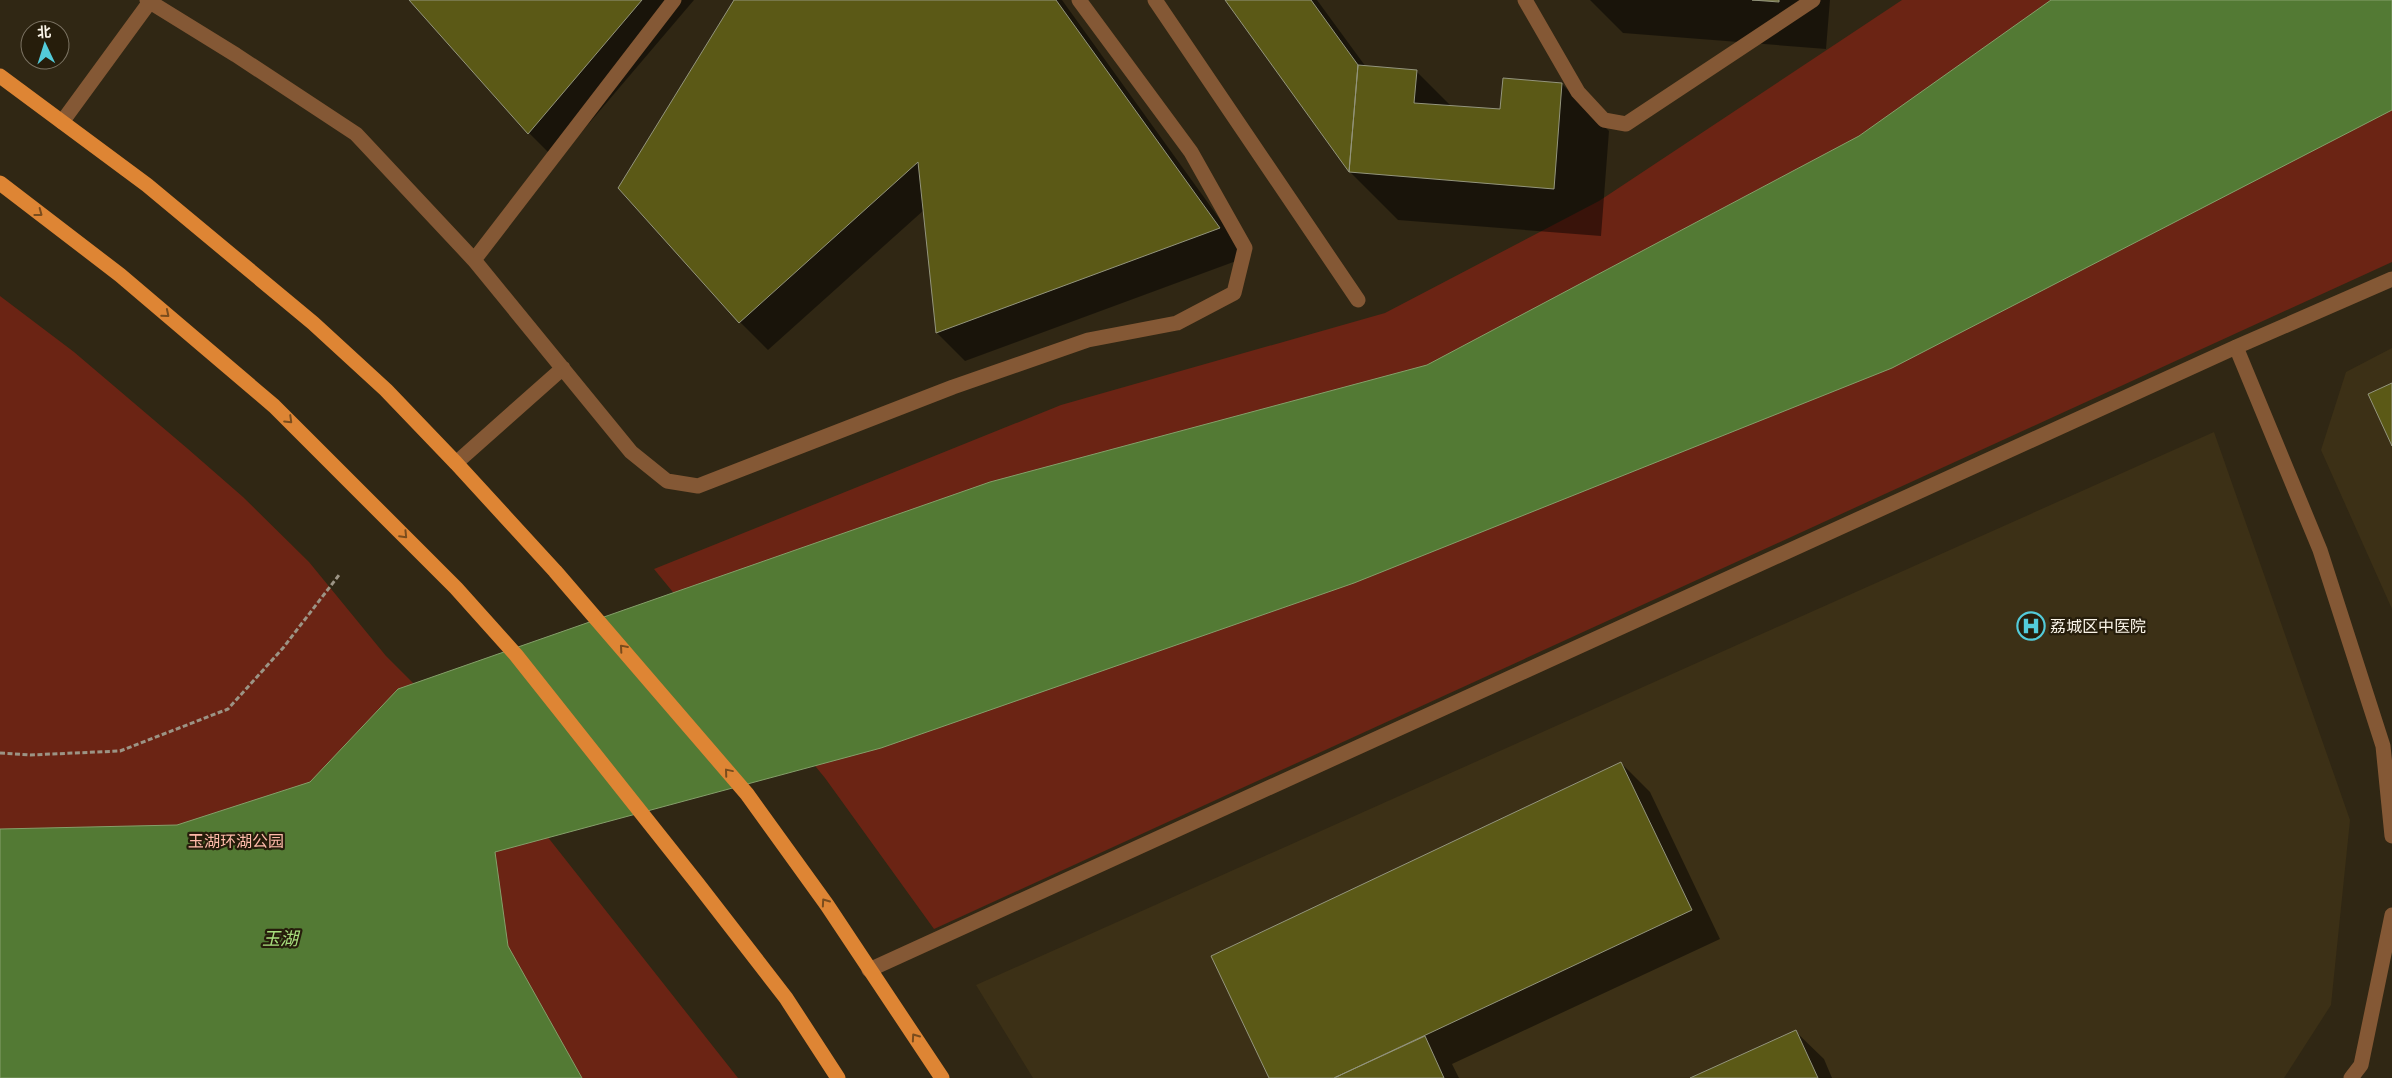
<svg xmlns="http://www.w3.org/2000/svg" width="2392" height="1078" viewBox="0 0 2392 1078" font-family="'Archivo Narrow','Noto Sans SC',sans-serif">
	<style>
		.built { fill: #3c3016 }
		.green { fill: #6b2414 }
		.water { fill: #537a34; stroke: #859f6a }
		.shadow { fill: #0007 }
		.building { fill: #5b5916; stroke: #94957d }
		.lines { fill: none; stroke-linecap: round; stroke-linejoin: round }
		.path { stroke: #9c9485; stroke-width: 3; stroke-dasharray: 5 2.5; stroke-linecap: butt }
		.minor { stroke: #845835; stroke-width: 15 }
		.major { stroke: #de8534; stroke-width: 15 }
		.oneway { stroke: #794c1d }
		.labels { text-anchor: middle; stroke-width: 4.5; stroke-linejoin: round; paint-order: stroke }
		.poi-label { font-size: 16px; fill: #faf4e8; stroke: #261d0b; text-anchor: start }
		.park-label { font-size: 16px; fill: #febaa9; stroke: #261d0b }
		.water-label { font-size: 18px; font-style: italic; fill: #a7de7d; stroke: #261d0b }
	</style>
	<rect width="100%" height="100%" fill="#302714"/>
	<path class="built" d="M2392,348V609L2321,450L2346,372Z
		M2214,432L2350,820L2331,1005L2284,1078H1033L976,985Z"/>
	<path class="green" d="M1902,0H2392V262L934,929L825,778L654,569L1061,405L1385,313L1599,201Z
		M0,296L74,352L188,449L243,497L309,562L386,656L442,712L494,769L738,1078H0Z"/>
	<path class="water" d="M2051,0H2392V110L1892,368L1354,583L881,748L495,852L508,946L582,1078H0V829L177,825L310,782L398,689L990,482L1427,365L1859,136Z"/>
	<path class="shadow" d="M411,0H694L557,161L529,133Z
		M736,0H1062L1247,257L965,361L937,333L924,210L768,350L740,322Z
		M1226,0H1317L1366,67L1417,72L1452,107L1501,110L1562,84L1609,131L1601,236L1398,220L1350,172Z
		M1590,0H1830L1826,49L1623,33Z
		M1621,763L1650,792L1720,939L1452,1064L1459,1078H1270Z
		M1795,1031L1824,1059L1832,1078H1693Z"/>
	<path class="building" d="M409,0H642L528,134Z
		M734,0H1056L1220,228L936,333L918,162L739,323L618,188Z
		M1225,0H1311L1358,65L1349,172Z
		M1752,0H1779V2Z
		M1358,65L1417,70L1414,103L1500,109L1503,78L1562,83L1554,189L1349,172Z
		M2392,383V446L2368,394Z
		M1621,762L1692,910L1334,1078H1269L1211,956Z
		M1796,1030L1818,1078H1690Z
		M1425,1036L1444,1078H1334Z"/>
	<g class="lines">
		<path class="path" d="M0,753L30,755L120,751L228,709L283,648L339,575"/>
		<path class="minor" d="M147,0L236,55L356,134L474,260L631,452L667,481L698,486L953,387L1088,340L1177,323L1234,293L1245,248L1191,152L1079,0
			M1155,0L1358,300
			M1525,0L1578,92L1604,120L1626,124L1813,0
			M62,122L149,3
			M474,260L674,0
			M2236,347L2320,550L2383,746L2392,836
			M456,463L563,368
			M869,970L2236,347L2392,279
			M2351,1078L2361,1065L2392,915"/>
		<path class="major" d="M0,76L147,185L313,323L386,390L456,463L555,571L747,794L827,905L942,1078
			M0,183L120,275L274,406L456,588L516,655L697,883L786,998L838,1078"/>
	</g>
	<defs><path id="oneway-chevron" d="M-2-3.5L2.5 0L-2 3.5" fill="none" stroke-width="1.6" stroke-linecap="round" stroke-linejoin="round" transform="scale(1.25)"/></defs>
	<g class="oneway">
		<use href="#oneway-chevron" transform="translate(39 213) rotate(37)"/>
		<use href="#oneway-chevron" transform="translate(166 314) rotate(40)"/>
		<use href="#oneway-chevron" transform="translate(289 420) rotate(44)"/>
		<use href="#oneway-chevron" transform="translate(404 535) rotate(46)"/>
		<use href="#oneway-chevron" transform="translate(623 648) rotate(-131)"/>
		<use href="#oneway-chevron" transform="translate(728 772) rotate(-130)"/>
		<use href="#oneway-chevron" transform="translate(825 902) rotate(-125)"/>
		<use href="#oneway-chevron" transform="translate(915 1037) rotate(-125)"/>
	</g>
	<defs>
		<g id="hospital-ring" transform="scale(1.4375)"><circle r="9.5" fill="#261d0b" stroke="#53cbda" stroke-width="1.5"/><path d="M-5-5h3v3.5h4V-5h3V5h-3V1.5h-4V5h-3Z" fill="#53cbda"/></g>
	</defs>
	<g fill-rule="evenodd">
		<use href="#hospital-ring" x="2031" y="626"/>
	</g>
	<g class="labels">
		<g class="poi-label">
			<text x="2050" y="632">荔城区中医院</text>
		</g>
		<g class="park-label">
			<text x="236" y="847">玉湖环湖公园</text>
		</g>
		<g class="water-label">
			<text x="280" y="945">玉湖</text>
		</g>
	</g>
	<g transform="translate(45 45) rotate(356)"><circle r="24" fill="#261d0b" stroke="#7b7363"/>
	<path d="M0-4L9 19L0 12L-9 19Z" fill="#53cbda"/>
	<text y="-8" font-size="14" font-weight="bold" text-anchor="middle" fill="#faf4e8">北</text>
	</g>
</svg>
